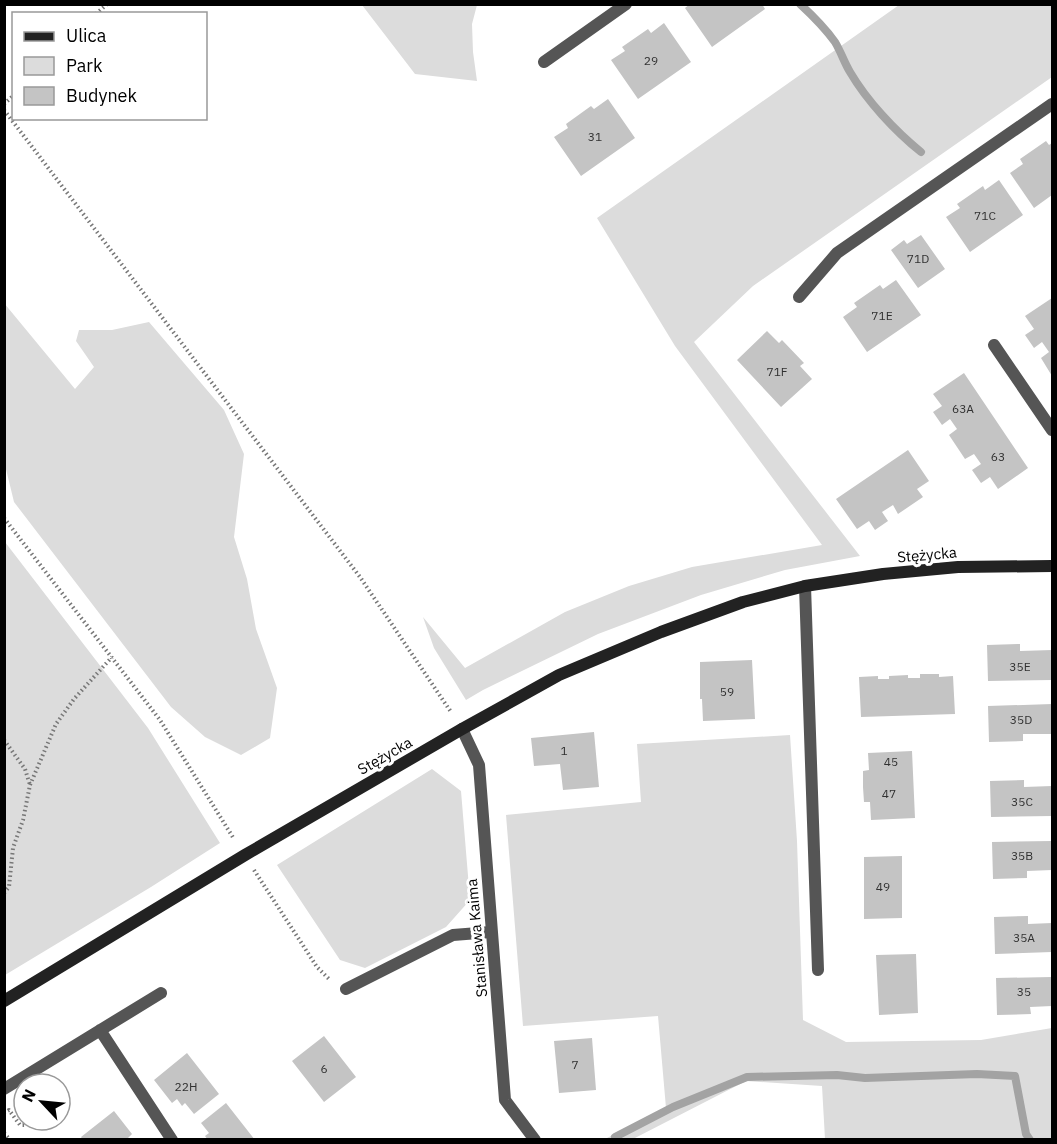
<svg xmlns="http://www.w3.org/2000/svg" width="1057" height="1144" viewBox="0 0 1057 1144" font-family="'IBM Plex Sans',sans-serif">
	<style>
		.green { fill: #dcdcdc }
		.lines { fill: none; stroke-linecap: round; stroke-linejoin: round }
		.stream { stroke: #a3a3a3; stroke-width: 8 }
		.building { fill: #c4c4c4 }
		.path { stroke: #777; stroke-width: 4; stroke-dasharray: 1.5 3; stroke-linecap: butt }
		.lane { stroke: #555; stroke-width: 12 }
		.street { stroke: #555; stroke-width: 12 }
		.secondary { stroke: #222; stroke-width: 12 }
		.labels { text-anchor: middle; stroke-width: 6; stroke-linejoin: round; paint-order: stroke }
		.number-label { font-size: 12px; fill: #313131 }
		.street-label { font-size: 15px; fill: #000; stroke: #fff }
	</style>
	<rect width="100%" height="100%" fill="#fff"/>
	<path class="green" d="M362,5H477L472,24L473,52L477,81L415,74Z
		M899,5H1052V77L753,286L694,342L860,556L785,570L701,595L598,634L483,690L466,700L434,648L423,617L465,668L565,612L629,586L692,567L822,545L675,346L597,218Z
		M4,303L75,389L94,367L76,341L79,330H112L149,322L224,410L244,454L234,537L247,579L256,629L277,688L270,738L241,755L205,737L171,707L14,502L5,465Z
		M5,542L148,728L220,843L151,887L5,975Z
		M790,735L797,841L803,1020L846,1042L981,1040L1052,1028V1139H825L822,1086L746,1081L633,1139H605L666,1108L658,1016L523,1026L506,815L641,802L637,744Z
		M432,769L461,791L470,900L446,927L365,968L340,960L277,865Z"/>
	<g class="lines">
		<path class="stream" d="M800,4C813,16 825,28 835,42C841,52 844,62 850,72C867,101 895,131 921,152
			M615,1137L673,1107L747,1077L837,1075L865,1078L977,1074L1015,1076L1026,1134L1030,1140"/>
	</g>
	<path class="building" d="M690,4H762L765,9L712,47L685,8Z
		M664,23L691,62L638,99L611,60L625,51L622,47L648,29L651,33Z
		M608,99L635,138L581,176L554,137L568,128L566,124L591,106L594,109Z
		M1046,141L1049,145L1052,143V195L1034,208L1010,173L1023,164L1020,159Z
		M999,180L1023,215L970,252L946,217L960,208L957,204L983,186L985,190Z
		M921,235L945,269L918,288L891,250L904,240L907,244Z
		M896,280L921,315L867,352L843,317L857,307L854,303L880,285L883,289Z
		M1052,298V376L1041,358L1049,352L1042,342L1034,348L1025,335L1034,329L1025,316Z
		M767,331L779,343L782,340L804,363L800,366L812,379L781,407L737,360Z
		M964,373L1028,468L998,489L990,477L981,483L972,470L981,464L974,454L965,459L949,435L957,429L950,419L942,425L933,412L942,406L933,394Z
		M908,450L929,481L917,489L923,497L898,514L893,505L882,512L888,521L875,530L869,521L857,529L836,499Z
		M1020,644V651L1052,650V680L988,681L987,645Z
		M752,660L755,719L703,721L702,699H700V662Z
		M920,674H939V677L953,676L955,714L861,717L859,677L878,676V679H889V676L908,675V678H920Z
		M1052,704V734H1023V741L989,742L988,706Z
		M594,732L599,787L563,790L560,764L534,766L531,738Z
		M912,751L915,818L871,820L870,802H864L863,787V771L869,770L868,753Z
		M1024,780V787L1052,786V816L991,817L990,781Z
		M1052,841V870L1027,871V878L993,879L992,842Z
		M902,856V918L864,919V857Z
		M1028,916V924L1052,923V952L995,954L994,917Z
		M916,954L918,1013L879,1015L876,955Z
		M1052,977V1006L1030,1007L1031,1014L997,1015L996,978Z
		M324,1036L356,1077L324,1102L292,1061Z
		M592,1038L596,1090L559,1093L554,1041Z
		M187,1053L219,1094L194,1114L185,1103L182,1106L177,1099L172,1103L154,1080Z
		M226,1103L255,1140H208L205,1136L209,1133L201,1123Z
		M114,1111L132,1134L128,1138L129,1140H83L81,1137Z"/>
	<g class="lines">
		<path class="path" d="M96,14L107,4
			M4,104L14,95
			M4,110L360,577L451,712
			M4,518L160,720L234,839
			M4,740L25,769L30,785
			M254,870L317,967L330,980
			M4,893L9,887L13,848L23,820L30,785L56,724L74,699L112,657
			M4,1113L9,1110L20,1125H27L31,1120
			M4,1133L10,1140"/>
		<path class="lane" d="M544,62L626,4
			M799,297L837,253L1052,104
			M994,345L1052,430
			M805,586L818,970
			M346,989L453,935L491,932
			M100,1030L172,1140
			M4,1089L161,993"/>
		<path class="street" d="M462,729L479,765L505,1100L535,1140"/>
		<path class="secondary" d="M4,1001L245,855L462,729L559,675L661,632L743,602L805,586L883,574L958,567L1052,566"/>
	</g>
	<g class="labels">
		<g class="number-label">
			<text x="651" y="65">29</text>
			<text x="595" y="141">31</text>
			<text x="985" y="220">71C</text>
			<text x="918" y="263">71D</text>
			<text x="882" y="320">71E</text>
			<text x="777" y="376">71F</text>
			<text x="963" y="413">63A</text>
			<text x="998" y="461">63</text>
			<text x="1020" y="671">35E</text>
			<text x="727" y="696">59</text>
			<text x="1021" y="724">35D</text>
			<text x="564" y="755">1</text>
			<text x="891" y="766">45</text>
			<text x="889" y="798">47</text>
			<text x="1022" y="806">35C</text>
			<text x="1022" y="860">35B</text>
			<text x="883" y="891">49</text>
			<text x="1024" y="942">35A</text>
			<text x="1024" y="996">35</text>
			<text x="575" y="1069">7</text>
			<text x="324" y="1073">6</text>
			<text x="186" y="1091">22H</text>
		</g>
		<g class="street-label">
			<text transform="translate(927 555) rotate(-5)" y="5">Stężycka</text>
			<text transform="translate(385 756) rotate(-30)" y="5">Stężycka</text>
			<text transform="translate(477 938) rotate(-95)" y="5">Stanisława Kaima</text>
		</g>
	</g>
	<rect width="1057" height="1144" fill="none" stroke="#000000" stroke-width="12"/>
	<rect x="12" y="12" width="195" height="108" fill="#ffffff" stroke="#999999" stroke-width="1.5"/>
	<rect x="24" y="32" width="30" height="9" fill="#222222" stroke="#999999" stroke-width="1.5"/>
	<text x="66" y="42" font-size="18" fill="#000000">Ulica</text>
	<rect x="24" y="57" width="30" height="18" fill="#dcdcdc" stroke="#999999" stroke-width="1.5"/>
	<text x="66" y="72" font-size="18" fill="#000000">Park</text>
	<rect x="24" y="87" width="30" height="18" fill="#c4c4c4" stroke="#999999" stroke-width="1.5"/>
	<text x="66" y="102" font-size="18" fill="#000000">Budynek</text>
	<g transform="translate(42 1102) rotate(296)"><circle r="28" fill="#ffffff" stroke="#999999" stroke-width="1.5"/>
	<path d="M0-4.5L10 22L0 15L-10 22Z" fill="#000000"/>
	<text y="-9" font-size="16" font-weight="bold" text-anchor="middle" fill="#000000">N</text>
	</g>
</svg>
